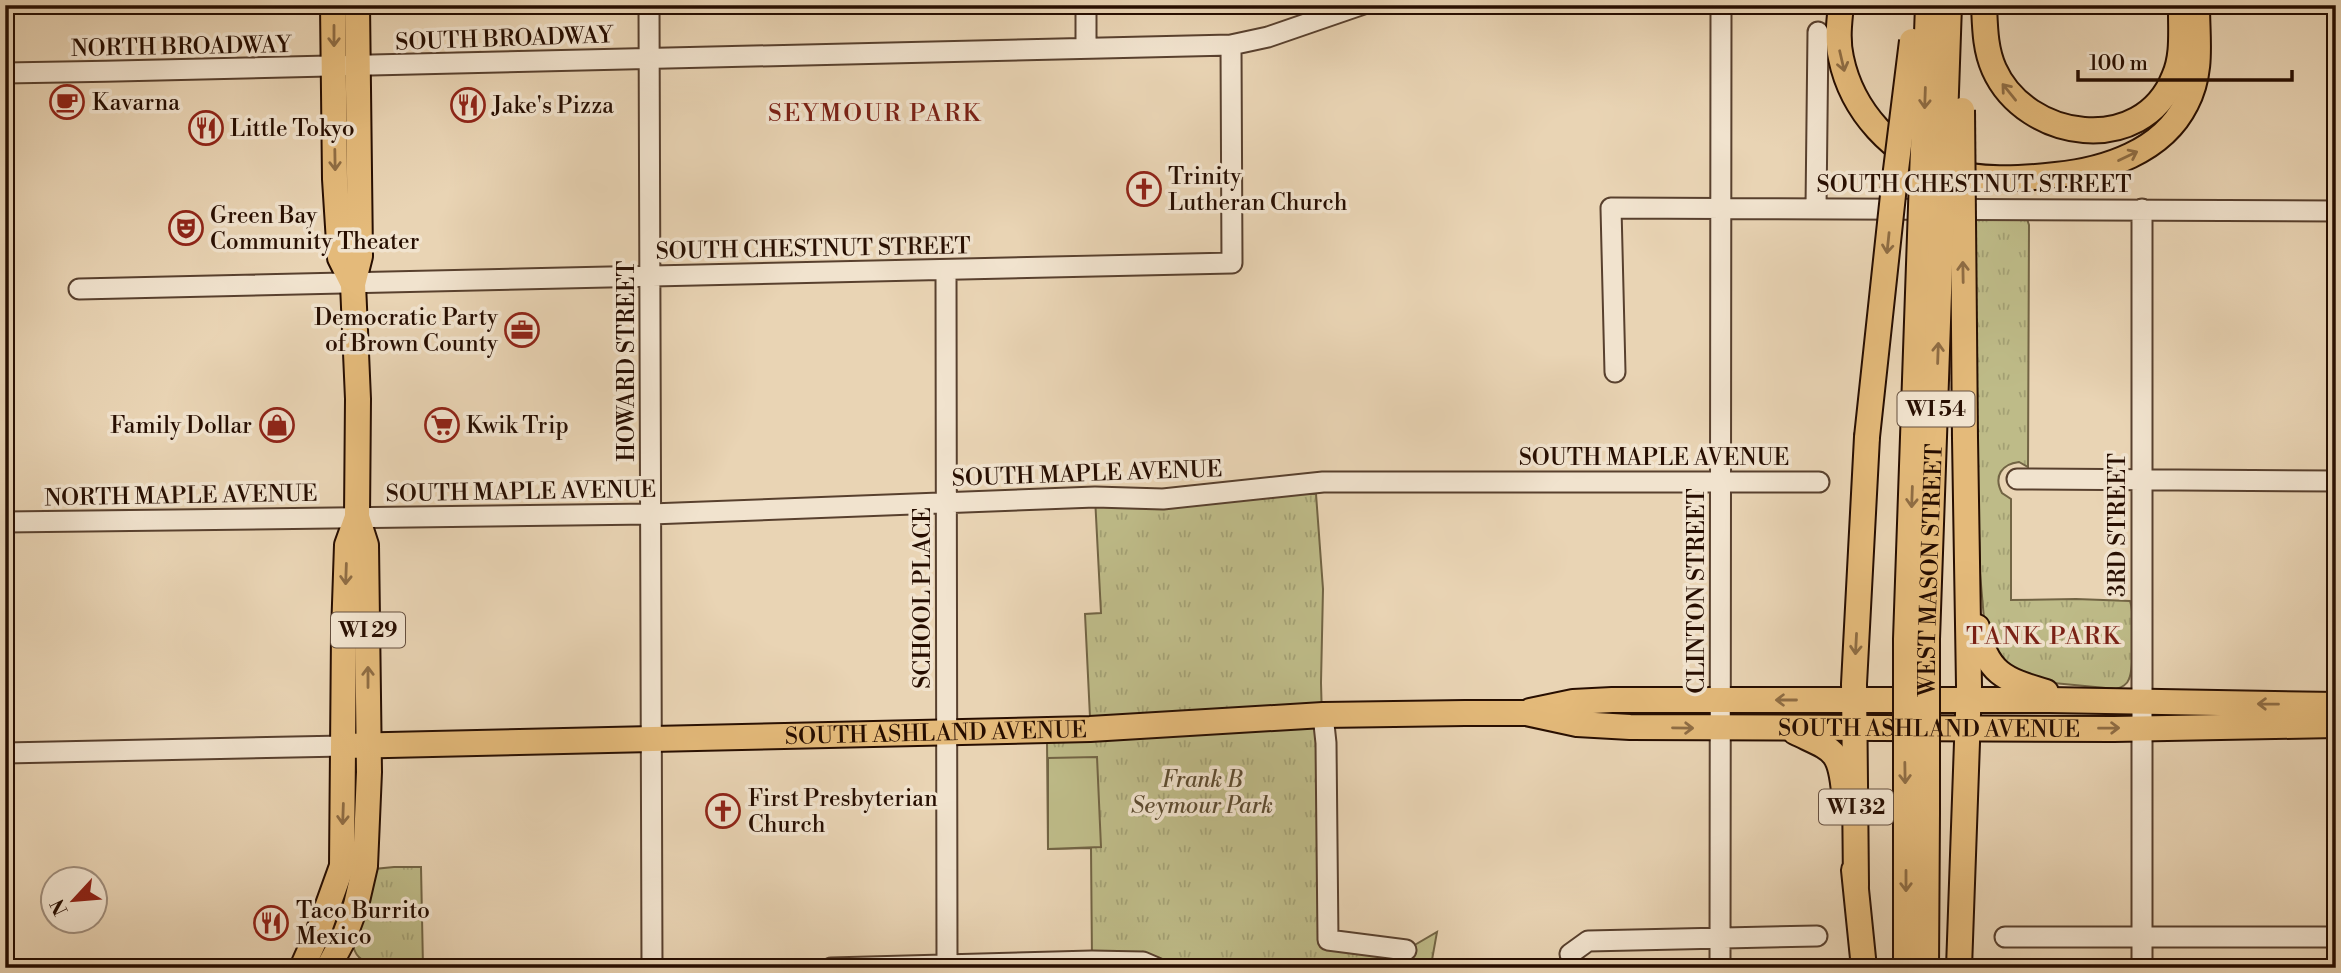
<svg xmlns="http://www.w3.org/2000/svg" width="2341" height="973" viewBox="0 0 2341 973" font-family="'Libre Bodoni',serif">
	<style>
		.grass { fill: url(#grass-tufts); stroke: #726444; stroke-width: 2 }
		.garden { fill: #bebb88; stroke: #726444; stroke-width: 2 }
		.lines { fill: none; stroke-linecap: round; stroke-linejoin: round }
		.minor-casing { stroke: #58402e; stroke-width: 23 }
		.major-casing { stroke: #270e01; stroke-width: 28 }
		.minor { stroke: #f1e3ce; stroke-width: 19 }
		.major { stroke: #e4ba7a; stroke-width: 24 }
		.major-bridge-casing { stroke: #270e01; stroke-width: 28; stroke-linecap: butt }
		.major-bridge { stroke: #e4ba7a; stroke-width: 24 }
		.oneway { stroke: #8f6d44 }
		.labels { text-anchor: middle; stroke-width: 7; stroke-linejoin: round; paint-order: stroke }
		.shield { fill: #f1e3ce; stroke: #644e3e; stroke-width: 2 }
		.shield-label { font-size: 21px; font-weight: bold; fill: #270e01 }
		.street-label { font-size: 23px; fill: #270e01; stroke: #f1e3ce }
		.poi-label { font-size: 23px; fill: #270e01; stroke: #f1e3ce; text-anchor: start }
		.park-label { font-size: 23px; font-style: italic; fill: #5c4b30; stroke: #f1e3ce }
		.neighbourhood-label { font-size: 24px; letter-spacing: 2px; fill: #7a1f14; stroke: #f1e3ce }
	</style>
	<defs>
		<pattern id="grass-tufts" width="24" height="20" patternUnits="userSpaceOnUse" patternTransform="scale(1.75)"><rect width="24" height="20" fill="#bebb88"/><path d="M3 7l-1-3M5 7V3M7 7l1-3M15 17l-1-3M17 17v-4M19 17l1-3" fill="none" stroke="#a3a074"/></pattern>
	</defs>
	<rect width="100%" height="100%" fill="#e9d4b4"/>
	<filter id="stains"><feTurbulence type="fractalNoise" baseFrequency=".00286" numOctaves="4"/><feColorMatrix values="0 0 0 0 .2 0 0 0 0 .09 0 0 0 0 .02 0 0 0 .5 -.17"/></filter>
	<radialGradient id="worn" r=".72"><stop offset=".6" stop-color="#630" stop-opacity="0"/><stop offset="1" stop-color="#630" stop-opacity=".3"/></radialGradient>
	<path class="grass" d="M2027,219L2029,225L2028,467L2019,462C2002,464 1993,476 2002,493L2011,499V600L2076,599L2130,601C2134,612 2134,668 2129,679C2127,685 2122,687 2116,689L2043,682L2003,667L1984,619L1980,573L1971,220Z
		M1235,493L1316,494L1323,589L1321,683L1328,940L1406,950L1437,932L1432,960L1427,968H1143L1092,961L1091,848L1048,849L1047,741L1091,738L1085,614L1101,613L1095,497Z
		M2332,739H2336V829H2329Z
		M394,867H421L423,967C400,966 356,973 353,944L374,869Z"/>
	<path class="garden" d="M1097,757L1101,847L1048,849V758Z"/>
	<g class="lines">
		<g class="minor-casing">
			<path id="minor" d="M649,5L652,968
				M1086,5V48
				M5,73C414,66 823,54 1231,45L1268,37L1361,5
				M1816,207L1818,32
				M2142,209V968
				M946,270L947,968
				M79,289L1232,263L1231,45
				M1615,372L1611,208L2336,211
				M2017,479L2336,481
				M5,522L651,514L1095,497L1163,499L1323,482H1819
				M1323,715L1326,743L1328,940L1406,950
				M5,753L344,746
				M2005,937H2336
				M1570,954L1588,941L1817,936
				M831,968L1092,961L1143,962L1157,968
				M1720,968L1721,5"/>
		</g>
		<g class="major-casing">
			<g id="major">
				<path d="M333,5L335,179L340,258L353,284"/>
				<path d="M1841,5C1839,23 1837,41 1841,58C1852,111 1893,156 1944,171C1980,181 2019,179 2056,175C2105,170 2162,152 2186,104C2203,72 2197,40 2197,5"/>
				<path d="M1984,5C1985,27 1985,49 1994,69C2026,141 2142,157 2174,77C2183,57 2181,34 2181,13"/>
				<path d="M1977,627C1986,673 2005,680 2046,692"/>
				<path d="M1530,711L1573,702L1612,700H2049L2336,705"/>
				<path d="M1795,732C1832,750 1840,748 1844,792"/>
				<path id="s1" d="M344,746L1090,729L1323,715L1465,713H1526L1577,724L1630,727L2114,729L2336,725"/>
				<path d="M1854,870L1864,968"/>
				<path d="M1856,885L1854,684L1867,437"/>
				<path d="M302,968L319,930L342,866L344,633L347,545L357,517L358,399L353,284L360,256L357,5"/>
				<path d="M328,968L343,940L356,905L365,866L369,772L366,545L357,517"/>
				<path d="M1906,968V813"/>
				<path d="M1926,968L1927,813"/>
				<path d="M1959,968L1969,686L1965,438"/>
			</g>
		</g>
		<use href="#minor" class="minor"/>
		<use href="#major" class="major"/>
		<g class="major-bridge-casing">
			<g id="major-bridge">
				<path d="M1962,110L1965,438"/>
				<path d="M1867,437L1894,186L1912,41"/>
				<path d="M1906,813V639L1928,5"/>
				<path id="s2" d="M1927,813V639L1949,5"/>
			</g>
		</g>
		<use href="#major-bridge" class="major-bridge"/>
	</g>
	<defs><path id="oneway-shaft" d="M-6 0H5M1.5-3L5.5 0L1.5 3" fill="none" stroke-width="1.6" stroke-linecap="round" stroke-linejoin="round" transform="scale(1.75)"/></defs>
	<g class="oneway">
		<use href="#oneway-shaft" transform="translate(334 36) rotate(90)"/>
		<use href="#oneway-shaft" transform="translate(1842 61) rotate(77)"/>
		<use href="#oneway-shaft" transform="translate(2009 92) rotate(-129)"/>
		<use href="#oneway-shaft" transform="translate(1925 98) rotate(92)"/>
		<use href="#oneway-shaft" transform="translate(2128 156) rotate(-26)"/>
		<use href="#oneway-shaft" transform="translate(335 160) rotate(89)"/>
		<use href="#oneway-shaft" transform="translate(1888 243) rotate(96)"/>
		<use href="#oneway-shaft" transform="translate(1963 272) rotate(-91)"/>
		<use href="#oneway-shaft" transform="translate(1938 353) rotate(-88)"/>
		<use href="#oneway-shaft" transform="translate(1912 497) rotate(92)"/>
		<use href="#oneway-shaft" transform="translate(346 574) rotate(92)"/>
		<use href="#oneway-shaft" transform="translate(1856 644) rotate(93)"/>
		<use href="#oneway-shaft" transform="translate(368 677) rotate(-90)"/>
		<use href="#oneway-shaft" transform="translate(1786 700) rotate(180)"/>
		<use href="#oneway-shaft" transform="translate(2268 704) rotate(-179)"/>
		<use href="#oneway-shaft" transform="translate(1683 728) rotate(1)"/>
		<use href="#oneway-shaft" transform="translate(2109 728) rotate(-1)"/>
		<use href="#oneway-shaft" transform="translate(1905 773) rotate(89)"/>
		<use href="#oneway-shaft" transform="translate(343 814) rotate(92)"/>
		<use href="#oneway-shaft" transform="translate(1906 881) rotate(90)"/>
	</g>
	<defs>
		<g id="cafe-ring" transform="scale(1.75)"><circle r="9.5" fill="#f1e3ce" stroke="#8f2418" stroke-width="1.5"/><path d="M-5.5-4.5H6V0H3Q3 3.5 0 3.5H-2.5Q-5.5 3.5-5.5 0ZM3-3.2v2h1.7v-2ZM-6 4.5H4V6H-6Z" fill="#8f2418"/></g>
		<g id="restaurant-ring" transform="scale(1.75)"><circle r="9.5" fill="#f1e3ce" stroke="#8f2418" stroke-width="1.5"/><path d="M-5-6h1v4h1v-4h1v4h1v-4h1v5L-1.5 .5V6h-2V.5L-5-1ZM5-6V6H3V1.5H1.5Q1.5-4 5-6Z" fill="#8f2418"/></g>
		<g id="church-ring" transform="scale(1.75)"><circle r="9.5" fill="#f1e3ce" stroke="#8f2418" stroke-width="1.5"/><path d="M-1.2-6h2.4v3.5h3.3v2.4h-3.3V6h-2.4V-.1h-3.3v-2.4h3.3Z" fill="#8f2418"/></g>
		<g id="theatre-ring" transform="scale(1.75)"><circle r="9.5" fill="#f1e3ce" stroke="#8f2418" stroke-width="1.5"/><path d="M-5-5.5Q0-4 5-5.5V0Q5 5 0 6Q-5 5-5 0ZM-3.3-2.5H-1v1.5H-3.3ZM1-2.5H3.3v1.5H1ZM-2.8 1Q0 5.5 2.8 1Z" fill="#8f2418"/></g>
		<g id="office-ring" transform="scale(1.75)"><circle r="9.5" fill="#f1e3ce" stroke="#8f2418" stroke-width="1.5"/><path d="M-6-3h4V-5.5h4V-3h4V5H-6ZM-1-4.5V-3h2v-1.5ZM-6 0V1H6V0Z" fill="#8f2418"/></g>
		<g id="shop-ring" transform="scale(1.75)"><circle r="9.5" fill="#f1e3ce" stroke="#8f2418" stroke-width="1.5"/><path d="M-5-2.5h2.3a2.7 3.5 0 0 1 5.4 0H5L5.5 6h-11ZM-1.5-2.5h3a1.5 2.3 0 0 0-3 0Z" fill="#8f2418"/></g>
		<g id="supermarket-ring" transform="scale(1.75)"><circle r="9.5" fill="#f1e3ce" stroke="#8f2418" stroke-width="1.5"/><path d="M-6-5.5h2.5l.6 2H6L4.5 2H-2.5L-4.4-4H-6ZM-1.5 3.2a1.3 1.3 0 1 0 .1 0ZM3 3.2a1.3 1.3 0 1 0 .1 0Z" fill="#8f2418"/></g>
	</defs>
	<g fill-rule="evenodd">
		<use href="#cafe-ring" x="67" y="102"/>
		<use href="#restaurant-ring" x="468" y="105"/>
		<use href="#restaurant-ring" x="206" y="128"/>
		<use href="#church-ring" x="1144" y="189"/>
		<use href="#theatre-ring" x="186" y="228"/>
		<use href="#office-ring" x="522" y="330"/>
		<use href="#shop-ring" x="277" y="425"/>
		<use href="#supermarket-ring" x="442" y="425"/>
		<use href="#church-ring" x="723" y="811"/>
		<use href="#restaurant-ring" x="271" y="923"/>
	</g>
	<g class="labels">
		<g class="shield">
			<rect x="1897.5" y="391.5" width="77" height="35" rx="5"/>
			<rect x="331" y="612.5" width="74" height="35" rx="5"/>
			<rect x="1819" y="789.5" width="74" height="35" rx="5"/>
		</g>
		<g class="shield-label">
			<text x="1936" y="416">WI 54</text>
			<text x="368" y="637">WI 29</text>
			<text x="1856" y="814">WI 32</text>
		</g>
		<g class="street-label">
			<text transform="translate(504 38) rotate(-2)" y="8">SOUTH BROADWAY</text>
			<text transform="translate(181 46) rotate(-1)" y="8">NORTH BROADWAY</text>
			<text x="1974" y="192">SOUTH CHESTNUT STREET</text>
			<text transform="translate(813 248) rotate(-1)" y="8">SOUTH CHESTNUT STREET</text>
			<text transform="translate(626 361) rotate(-90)" y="8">HOWARD STREET</text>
			<text x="1654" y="465">SOUTH MAPLE AVENUE</text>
			<text transform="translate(1087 473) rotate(-2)" y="8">SOUTH MAPLE AVENUE</text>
			<text transform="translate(521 491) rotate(-1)" y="8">SOUTH MAPLE AVENUE</text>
			<text transform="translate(181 495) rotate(-1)" y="8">NORTH MAPLE AVENUE</text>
			<text transform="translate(2117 525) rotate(-90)" y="8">3RD STREET</text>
			<text dy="8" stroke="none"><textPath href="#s2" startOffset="243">WEST MASON STREET</textPath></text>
			<text transform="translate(1696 591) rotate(-90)" y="8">CLINTON STREET</text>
			<text transform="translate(922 598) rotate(-90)" y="8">SCHOOL PLACE</text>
			<text dy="8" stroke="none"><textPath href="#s1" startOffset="1587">SOUTH ASHLAND AVENUE</textPath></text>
			<text dy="8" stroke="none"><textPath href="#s1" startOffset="592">SOUTH ASHLAND AVENUE</textPath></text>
		</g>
		<g class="poi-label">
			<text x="92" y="110">Kavarna</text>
			<text x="492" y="113">Jake's Pizza</text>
			<text x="230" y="136">Little Tokyo</text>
			<text x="1168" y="184">Trinity<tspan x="1168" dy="26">Lutheran Church</tspan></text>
			<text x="210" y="223">Green Bay<tspan x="210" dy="26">Community Theater</tspan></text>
			<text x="498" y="325" text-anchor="end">Democratic Party<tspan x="498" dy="26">of Brown County</tspan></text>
			<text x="252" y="433" text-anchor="end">Family Dollar</text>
			<text x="466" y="433">Kwik Trip</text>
			<text x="748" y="806">First Presbyterian<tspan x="748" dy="26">Church</tspan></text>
			<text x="296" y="918">Taco Burrito<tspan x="296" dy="26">Mexico</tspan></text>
		</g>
		<g class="park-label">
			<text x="1202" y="787">Frank B<tspan x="1202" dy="26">Seymour Park</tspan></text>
		</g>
		<g class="neighbourhood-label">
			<text x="875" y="121">SEYMOUR PARK</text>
			<text x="2044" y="644">TANK PARK</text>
		</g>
	</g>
	<rect width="2341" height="973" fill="none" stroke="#e9d4b4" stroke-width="28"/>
	<rect x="7" y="7" width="2327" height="959" fill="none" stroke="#270e01" stroke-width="3.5"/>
	<rect x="14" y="14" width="2313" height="945" fill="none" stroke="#270e01" stroke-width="2"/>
	<g transform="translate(74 900) rotate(244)"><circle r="33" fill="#f1e3ce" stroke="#a08e7c" stroke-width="2"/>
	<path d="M0-5L12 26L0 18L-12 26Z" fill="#8f2418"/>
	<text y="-10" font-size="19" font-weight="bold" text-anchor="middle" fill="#270e01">N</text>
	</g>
	<path d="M2078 70v10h214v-10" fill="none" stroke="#270e01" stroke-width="3.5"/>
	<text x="2089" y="70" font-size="21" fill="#270e01" stroke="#f1e3ce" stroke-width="5" paint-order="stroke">100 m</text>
	<rect width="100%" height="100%" filter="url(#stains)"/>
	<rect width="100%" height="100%" fill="url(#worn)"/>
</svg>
